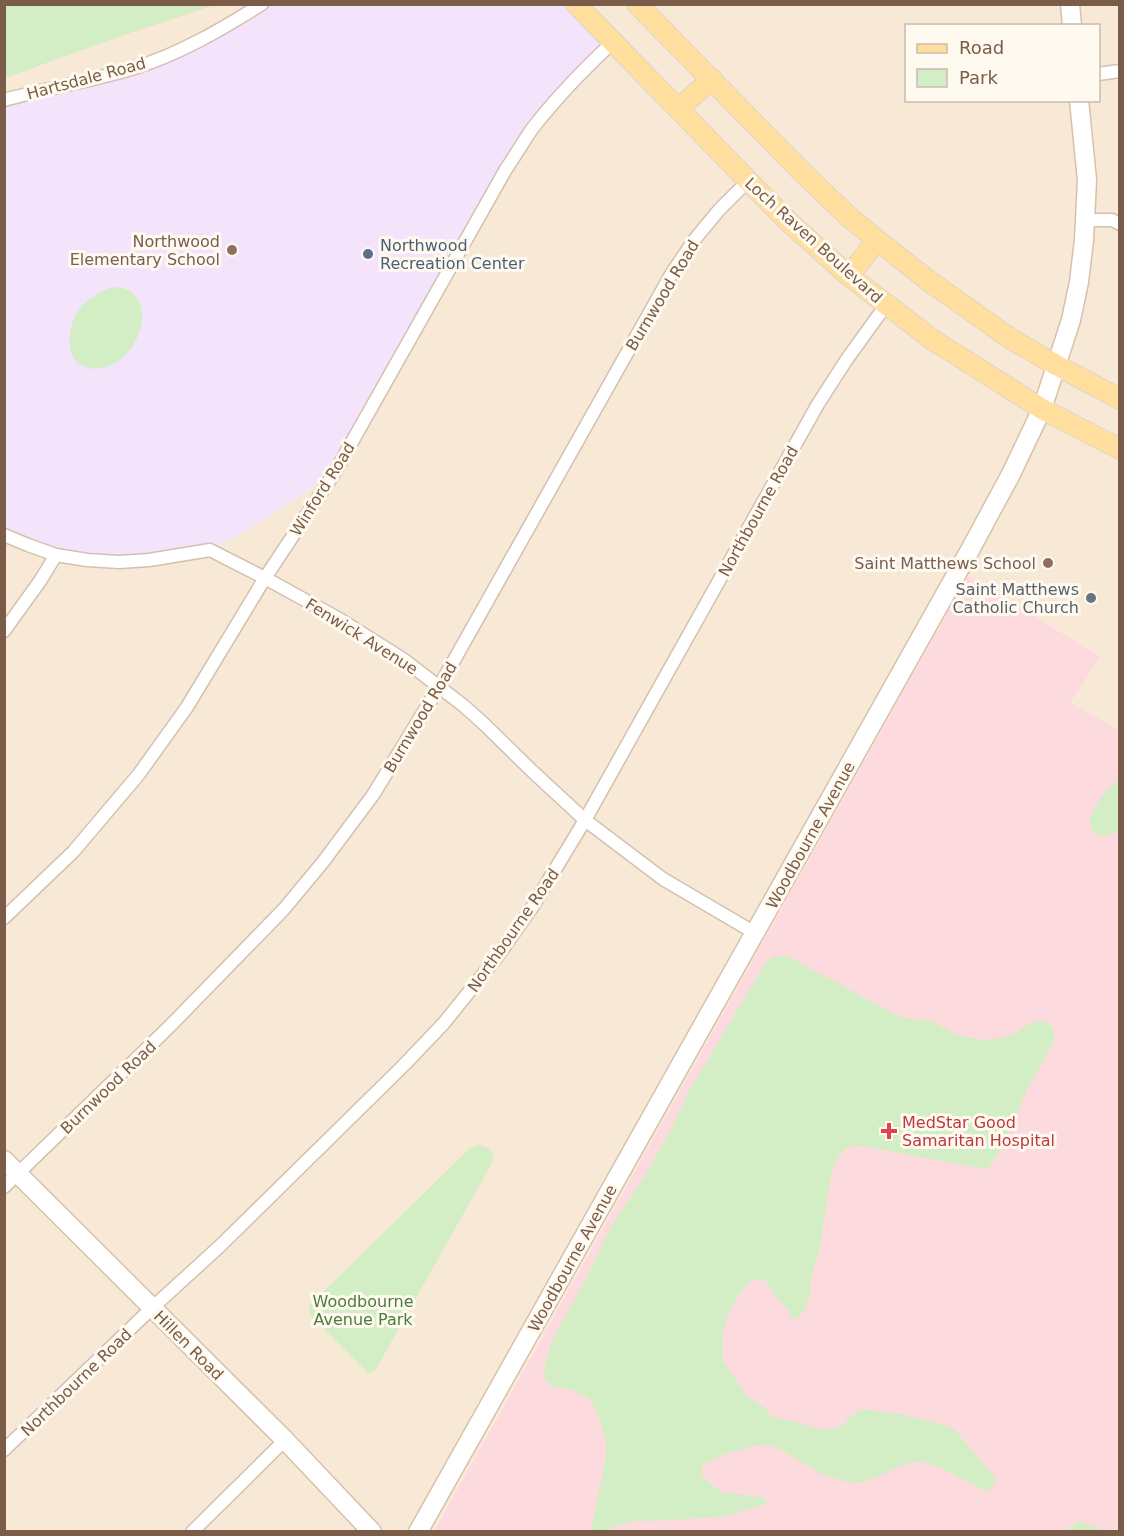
<svg xmlns="http://www.w3.org/2000/svg" width="1124" height="1536" viewBox="0 0 1124 1536" font-family="'DejaVu Sans',sans-serif">
	<style>
		.residential { fill: #f7e9d5; fill-rule: evenodd }
		.education { fill: #f3e4fb }
		.medical { fill: #fddadd }
		.green { fill: #d3eec4 }
		.lines { fill: none; stroke-linecap: round; stroke-linejoin: round }
		.street-casing { stroke: #d4c0af; stroke-width: 15 }
		.secondary-casing { stroke: #d8c1ab; stroke-width: 21 }
		.primary-casing { stroke: #ddd5cf; stroke-width: 22 }
		.street { stroke: #fff; stroke-width: 12 }
		.secondary { stroke: #fff; stroke-width: 18 }
		.primary { stroke: #ffde9e; stroke-width: 20 }
		.education-dot { fill: #8d6e63; stroke: #fffaf0; stroke-width: 2 }
		.service-dot { fill: #5c6f8a; stroke: #fffaf0; stroke-width: 2 }
		.worship-dot { fill: #6b7280; stroke: #fffaf0; stroke-width: 2 }
		.health-dot { fill: #e0444e; stroke: #fffaf0; stroke-width: 2 }
		.labels { text-anchor: middle; stroke-width: 6; stroke-linejoin: round; paint-order: stroke }
		.street-label { font-size: 16px; fill: #7b5c48; stroke: #fffaf0 }
		.education-label { font-size: 16px; fill: #785e54; stroke: #fffaf0; text-anchor: end }
		.service-label { font-size: 16px; fill: #4e5e75; stroke: #fffaf0; text-anchor: start }
		.worship-label { font-size: 16px; fill: #5b616d; stroke: #fffaf0; text-anchor: end }
		.health-label { font-size: 16px; fill: #be3a42; stroke: #fffaf0; text-anchor: start }
		.park-label { font-size: 16px; fill: #4c7c3c; stroke: #fffaf0 }
	</style>
	<rect width="100%" height="100%" fill="#fef6e8"/>
	<path class="residential" d="M5,5H262L163,57L5,100Z
		M576,5H1119V730L1071,704L1099,655L968,577L433,1531H5L4,534L210,550L246,531L335,472ZM906,26H1098V100H906Z"/>
	<path class="education" d="M262,5H576L613,42L532,130L335,472L246,531L210,550L161,557L56,555L5,534V100L134,68Z"/>
	<path class="medical" d="M968,576L1100,656L1071,703L1119,730V1531L433,1532Z"/>
	<path class="green" d="M5,4H215V5L124,35L5,78Z
		M116,287C168,293 134,377 89,368C63,363 67,327 78,311C87,299 102,289 116,287Z
		M1119,779V832C1115,833 1110,835 1105,836C1101,836 1095,834 1093,831C1081,817 1109,787 1119,779Z
		M777,956H787L793,959L900,1017L932,1021L951,1032L968,1038L986,1040L1007,1037L1016,1033L1029,1024L1041,1020L1049,1024L1054,1029V1042L1028,1088L1001,1149L988,1169L961,1165L857,1145C850,1145 846,1148 841,1153C828,1169 824,1226 820,1248C818,1257 814,1265 812,1274C809,1290 812,1312 794,1319L790,1318L788,1309L775,1297L766,1281L756,1279L752,1280L742,1290L728,1314L723,1332V1360L746,1395L764,1407L771,1416L820,1429H829L839,1427L843,1425L852,1415L863,1409L906,1415L949,1426L956,1431L995,1477V1482L990,1490L985,1491L941,1468L918,1461L899,1466L873,1479L864,1482L850,1483L823,1475L778,1448L769,1445L756,1446L725,1454L703,1465L701,1469V1473L704,1478L721,1492L762,1497L766,1499L767,1503L763,1505L722,1517L654,1521H636L614,1526L608,1531H593L592,1523L602,1478L606,1454V1441L596,1410L590,1399L572,1390L552,1387L545,1379L544,1369L548,1354L554,1336L588,1275L610,1229L645,1175L670,1131L689,1091L758,975C763,967 767,959 777,956Z
		M478,1145C486,1146 490,1148 494,1156L492,1163L376,1369L373,1372L368,1373L310,1315L309,1308L311,1304L469,1149Z
		M1079,1521L1105,1530L1114,1531H1065Z"/>
	<g class="lines">
		<g class="street-casing">
			<path id="street" d="M1098,74L1120,71
				M4,100C48,88 92,81 134,68C180,54 222,29 262,4
				M1085,220H1112L1120,224
				M4,535L28,545L56,555L87,560L119,562L149,560L210,550L265,578L341,620L403,659L464,706L484,724L532,771L585,820L663,879L755,933
				M4,631L40,581L56,555
				M4,918L73,852L139,774L187,707L265,578L335,472L506,169C515,156 523,142 532,129C556,98 584,69 613,42
				M4,1187L170,1026L284,909L323,862L373,795L439,687L672,273L695,239L719,210L748,181
				M4,1450L152,1308L220,1246L404,1065L444,1023L497,957L533,906L585,820L818,404L847,359L886,305
				M192,1532L285,1440"/>
		</g>
		<g class="secondary-casing">
			<path id="secondary" d="M1070,4L1072,26
				M4,1160L285,1440L372,1532
				M418,1532L970,550L1011,474L1042,409L1071,320L1079,282L1084,240L1087,180L1079,100"/>
		</g>
		<g class="primary-casing">
			<path id="primary" d="M576,4L763,196L789,222L849,276L933,340L1042,409L1120,449
				M637,4L804,174L848,216L877,240L929,281L1011,339L1056,365L1120,399
				M678,109L712,79
				M849,276L877,240"/>
		</g>
		<use href="#street" class="street"/>
		<use href="#secondary" class="secondary"/>
		<use href="#primary" class="primary"/>
	</g>
	<g class="education-dot">
		<circle cx="232" cy="250" r="6"/>
		<circle cx="1048" cy="563" r="6"/>
	</g>
	<circle class="service-dot" cx="368" cy="254" r="6"/>
	<circle class="worship-dot" cx="1091" cy="598" r="6"/>
	<path class="health-dot" d="M886 1122h6v6h6v6h-6v6h-6v-6h-6v-6h6z"/>
	<g class="labels">
		<g class="street-label">
			<text transform="translate(86 78) rotate(-15)" y="6">Hartsdale Road</text>
			<text transform="translate(814 240) rotate(42)" y="6">Loch Raven Boulevard</text>
			<text transform="translate(662 295) rotate(-59)" y="6">Burnwood Road</text>
			<text transform="translate(322 489) rotate(-58)" y="6">Winford Road</text>
			<text transform="translate(758 511) rotate(-61)" y="6">Northbourne Road</text>
			<text transform="translate(362 636) rotate(32)" y="6">Fenwick Avenue</text>
			<text transform="translate(420 717) rotate(-59)" y="6">Burnwood Road</text>
			<text transform="translate(810 835) rotate(-61)" y="6">Woodbourne Avenue</text>
			<text transform="translate(513 930) rotate(-55)" y="6">Northbourne Road</text>
			<text transform="translate(108 1087) rotate(-44)" y="6">Burnwood Road</text>
			<text transform="translate(572 1258) rotate(-61)" y="6">Woodbourne Avenue</text>
			<text transform="translate(189 1345) rotate(45)" y="6">Hillen Road</text>
			<text transform="translate(76 1382) rotate(-44)" y="6">Northbourne Road</text>
		</g>
		<g class="education-label">
			<text x="220" y="247">Northwood<tspan x="220" dy="18">Elementary School</tspan></text>
			<text x="1036" y="569">Saint Matthews School</text>
		</g>
		<g class="service-label">
			<text x="380" y="251">Northwood<tspan x="380" dy="18">Recreation Center</tspan></text>
		</g>
		<g class="worship-label">
			<text x="1079" y="595">Saint Matthews<tspan x="1079" dy="18">Catholic Church</tspan></text>
		</g>
		<g class="health-label">
			<text x="902" y="1128">MedStar Good<tspan x="902" dy="18">Samaritan Hospital</tspan></text>
		</g>
		<g class="park-label">
			<text x="363" y="1307">Woodbourne<tspan x="363" dy="18">Avenue Park</tspan></text>
		</g>
	</g>
	<rect width="1124" height="1536" fill="none" stroke="#7b5c48" stroke-width="12"/>
	<rect x="905" y="24" width="195" height="78" fill="#fffaf0" stroke="#cabbad" stroke-width="1.5"/>
	<rect x="917" y="44" width="30" height="9" fill="#ffde9e" stroke="#cabbad" stroke-width="1.5"/>
	<text x="959" y="54" font-size="18" fill="#7b5c48">Road</text>
	<rect x="917" y="69" width="30" height="18" fill="#d3eec4" stroke="#cabbad" stroke-width="1.5"/>
	<text x="959" y="84" font-size="18" fill="#7b5c48">Park</text>
</svg>
